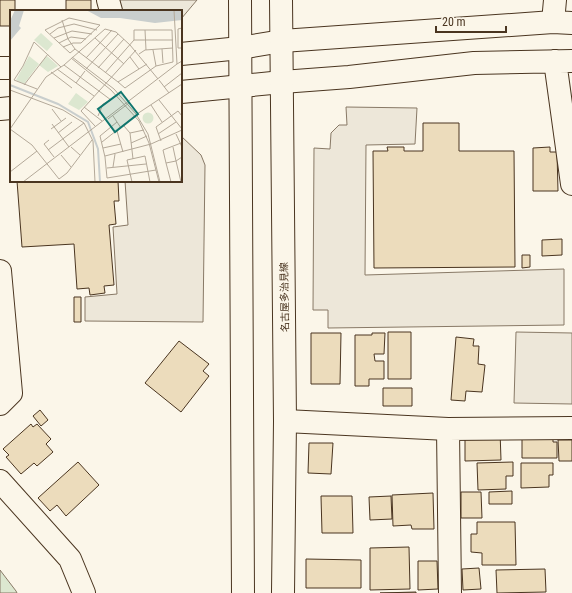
<svg xmlns="http://www.w3.org/2000/svg" width="572" height="593" viewBox="0 0 572 593" font-family="'Roboto Condensed','Noto Sans JP',sans-serif">
	<style>
		.green { fill: #dce7d0; stroke: #887966 }
		.parking { fill: #ede7d9; stroke: #887966 }
		.building { fill: #ecdcbc; stroke: #4a3520 }
		.lines { fill: none; stroke-linecap: round; stroke-linejoin: round }
		.minor-casing { stroke: #4a3520; stroke-width: 24 }
		.major-casing { stroke: #4a3520; stroke-width: 24 }
		.minor { stroke: #fbf6e9; stroke-width: 22 }
		.major { stroke: #fbf6e9; stroke-width: 22 }
		.labels { text-anchor: middle; stroke-width: 3; stroke-linejoin: round; paint-order: stroke }
		.street-label { font-size: 10px; fill: #4a3520; stroke: #fbf6e9 }
		.inset-river { fill: none; stroke: #c9cecd; stroke-width: 2 }
		.inset-road { fill: none; stroke: #b4a999; stroke-width: 1 }
		.view { fill: #0f766e; fill-opacity: 0.15; stroke: #0f766e; stroke-width: 2 }
		.inset-edge { fill: none; stroke: #4a3520; stroke-width: 2 }
	</style>
	<rect width="100%" height="100%" fill="#fbf6e9"/>
	<path class="green" d="M0,570L16,591L17,593H0Z"/>
	<path class="parking" d="M117,0H197L181,19V11H119Z
		M346,107L417,108L415,144L366,145L365,275L564,269V325L328,328V310H313L314,148L330,149L331,133L339,125H347Z
		M181,136L201,155L205,165L203,322L85,321V297L117,294L113,227L128,225L125,181H181Z
		M516,332L572,333V404L514,403Z"/>
	<path class="building" d="M0,0H15V11H11V26H0Z
		M66,0H91V11H66Z
		M423,123H459V151H514L515,267L374,268L373,151H388L387,147H404V151H423Z
		M550,147V152H557L558,191H533V148Z
		M17,181H118L119,201H114L116,224L109,225L114,285L104,286L105,293L90,295L89,288L77,289L74,244L22,247Z
		M562,239V255L542,256V240Z
		M522,255H530V267L522,268Z
		M74,297H81V322H74Z
		M388,332H411V379H388Z
		M311,333H341L340,384H311Z
		M372,333H385L384,354H374L375,361H384V379H369V386H355V335H372Z
		M456,337L474,339L473,346H479L478,364L485,365L482,392L466,391L465,401L451,400Z
		M179,341L209,364L203,371L209,376L181,412L145,383Z
		M383,388H412V406H383Z
		M40,410L48,420L41,426L33,416Z
		M31,424L33,427L37,424L51,439L46,444L53,452L37,466L34,463L21,474L6,457L9,455L3,449Z
		M500,431L501,460L465,461V432Z
		M522,434H553V442H557V458H522Z
		M558,440H572V461H559Z
		M309,443H333L331,474L308,473Z
		M78,462L99,485L66,516L57,505L50,511L38,498Z
		M513,462V476H506V489L478,490L477,463Z
		M521,463H553V475H549V487L521,488Z
		M512,491V504H489V492Z
		M461,492H481L482,518H461Z
		M433,493L434,529H412L411,525L393,526L392,495Z
		M321,496H352L353,533H322Z
		M391,496L392,519L370,520L369,497Z
		M477,522H515L516,565H482V553L471,552V534H477Z
		M409,547L410,589L370,590V548Z
		M306,559L361,560V588H306Z
		M418,561H437L438,589L418,590Z
		M479,568L481,589L463,590L462,569Z
		M545,569L546,592L497,593L496,570Z
		M416,592V593H380Z"/>
	<g class="lines">
		<g class="minor-casing">
			<path id="minor" d="M108,0L111,11
				M553,22L555,0
				M181,54L240,48L282,41L553,22L572,23
				M555,61L572,184
				M0,68H11
				M181,92L282,82L349,77L474,63L572,61
				M0,109L11,108
				M0,271L11,393L0,404
				M285,421L448,429L572,428
				M448,429L450,593
				M0,481L70,559L84,593"/>
		</g>
		<g class="major-casing">
			<path id="major" d="M240,0L243,593
				M281,0L285,421L283,593"/>
		</g>
		<use href="#minor" class="minor"/>
		<use href="#major" class="major"/>
	</g>
	<g class="labels">
		<g class="street-label">
			<text transform="translate(284 297) rotate(-91)" y="4">名古屋多治見線</text>
		</g>
	</g>
	<g transform="translate(10 10)">
		<rect width="172" height="172" fill="#fbf6e9"/>
		<path d="M31,23L43,34L37,41L24,30ZM19,46L29,54L14,74L6,70ZM37,46L48,56L38,62L29,55ZM66,83L78,92L69,100L58,94ZM132.5 108a5.5 5.5 0 1 1 11 0a5.5 5.5 0 1 1-11 0Z" fill="#dce7d0"/>
		<path d="M5,0H14L9,16L11,18L0,31V11ZM76,0L172,1V10L145,13L110,8H91Z" fill="#c9cecd"/>
		<path class="inset-river" d="M0,75L48,94L78,112L88,139L90,172"/>
		<path class="inset-road" d="M164,0L167,54L172,51M52,10L58,29L65,39L108,72L137,54M172,18L168,19V38H172M135,20L136,40M40,24L48,18L64,14L87,20M44,28L62,21L82,24M85,28L114,54M124,30H163M49,33L61,27L76,29M53,37L63,33H71L90,15L59,8L35,20L60,43L65,39M152,39L153,53M143,40L146,56M129,44L135,40L163,38M62,47L104,79L126,104L138,124L150,172M120,47L129,59M61,48L101,80L129,111L139,133L149,172M76,48L102,20M54,55L101,90L106,85M88,58L114,29M47,59L84,86M76,59L108,24M41,62L62,78M95,63L124,30V20H162L163,52L146,56L115,78L108,72M149,70L159,83M66,73L75,61M14,75L38,44M154,77L172,63M27,79L4,70L13,56L24,32L51,57M0,80L53,100L74,113L83,131L85,172M149,90L172,119M141,95L152,112M74,97L92,111M42,99L51,111M127,104L172,74M88,106L93,94L101,90M103,106L111,118M98,109L119,93M107,112L90,126L95,147L97,168L146,160M42,114L59,137M85,116L71,101L126,40M114,116L120,123L123,149M41,119L56,108M107,121L113,142M48,123L62,112M120,123L134,120M148,124L166,112M166,124L172,137M39,130L34,134L44,147M82,130L57,163L49,169L22,135L0,119L36,67L54,55L95,19L106,22L120,35L148,69M151,131L146,117L168,101L172,106M92,132L125,106M121,133L137,126M61,137L70,145M163,137L166,151L172,147M93,138L111,134M38,140L74,113M51,145L61,157M95,146L141,134L172,120M156,153L153,140L171,133M103,157L105,144M97,158L136,154M0,162L27,141M13,172L167,54M122,172L117,150L135,146L140,172M161,172L156,153L166,151L171,172"/>
		<path class="view" d="M111,82L128,104L105,122L88,99Z"/>
		<rect width="172" height="172" class="inset-edge"/>
	</g>
	<path d="M436 26v6h70v-6" fill="none" stroke="#4a3520" stroke-width="2"/>
	<text x="442" y="26" font-size="12" fill="#4a3520" stroke="#fbf6e9" stroke-width="3" paint-order="stroke">20 m</text>
</svg>
